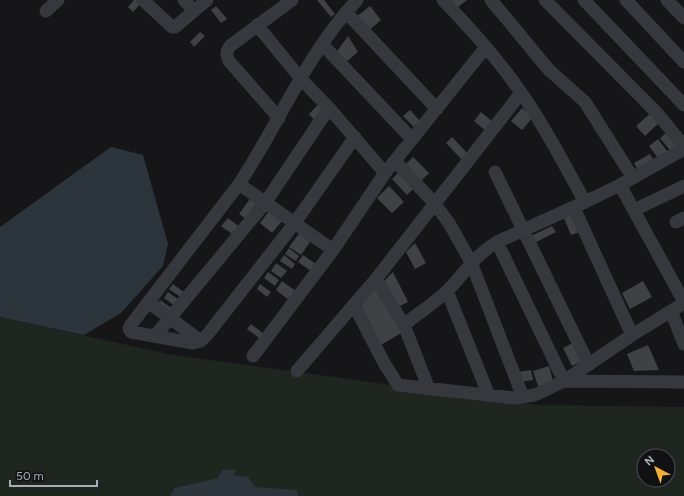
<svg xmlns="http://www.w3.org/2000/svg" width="684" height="496" viewBox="0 0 684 496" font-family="Figtree,sans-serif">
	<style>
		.green { fill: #1e261f; fill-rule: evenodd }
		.water { fill: #2c353c }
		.building { fill: #404145 }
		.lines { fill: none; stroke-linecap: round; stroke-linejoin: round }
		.minor { stroke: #37383d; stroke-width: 13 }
	</style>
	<rect width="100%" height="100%" fill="#161618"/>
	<path class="green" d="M0,317L168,354L536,405L684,407V496H0ZM644,456H668V480H644Z"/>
	<path class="water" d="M111,147L143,155L168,244L163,266L121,313L84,335L0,317V227Z
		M222,470H236L234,475L248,477L255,487L297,490L298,496H170L175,488L218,478Z"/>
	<path class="building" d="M134,0H140L142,2L133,12L128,7Z
		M317,0H324L335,14L331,17Z
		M453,0H467L454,10L449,3Z
		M216,6L227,19L221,23L211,10Z
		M370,6L381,20L368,31L356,17Z
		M200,32L205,36L194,47L190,42Z
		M348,36L358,52L347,61L335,54Z
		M319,104L325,111L315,121L309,114Z
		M522,108L533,117L522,130L511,121Z
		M410,110L420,121L414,127L403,116Z
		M653,111L662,120L645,136L636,126Z
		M481,112L494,123L487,132L474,121Z
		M669,131L682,147L673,154L660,138Z
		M452,137L468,154L462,160L446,143Z
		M658,139L670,155L661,162L649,146Z
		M650,154L655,163L639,172L634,163Z
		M413,157L429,173L421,181L405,165Z
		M400,171L416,186L407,195L392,179Z
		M389,186L404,202L392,213L377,198Z
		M252,196L261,202L248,220L239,214Z
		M270,210L283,220L272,233L260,223Z
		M573,212L580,232L571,235L563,216Z
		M228,218L241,228L235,236L221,226Z
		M552,226L556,232L534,243L531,236Z
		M301,231L312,239L301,255L289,247Z
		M415,243L426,263L415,269L406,252Z
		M289,248L299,256L296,261L285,254Z
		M284,255L295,264L292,269L280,261Z
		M303,255L319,266L314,273L298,262Z
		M276,263L287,271L281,278L271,271Z
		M268,272L279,280L275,286L264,278Z
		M393,272L408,302L398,307L384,281Z
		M282,281L297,292L290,301L276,290Z
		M643,281L652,297L630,309L622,293Z
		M173,284L185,293L182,298L169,289Z
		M260,284L271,292L267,297L257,289Z
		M378,285L403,332L379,346L359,308Z
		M168,292L179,300L175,306L164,298Z
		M160,300L174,310L170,315L156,305Z
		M251,324L265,335L262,340L247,329Z
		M573,343L582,361L572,366L563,348Z
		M648,345L659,370L634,371L627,354Z
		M549,366L554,384L539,389L533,371Z
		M531,370L533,380L518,382L517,372Z"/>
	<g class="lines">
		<path class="minor" d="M143,0L172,27H175L207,0
			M184,0L194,11
			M357,0C307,53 279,124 239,184L333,250L385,173L486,47
			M443,0C471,29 499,60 522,94C546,128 565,166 585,202L620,185L684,149
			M491,0L549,70L585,102L633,178
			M545,0L657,113L684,146
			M584,0L684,105
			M626,0L684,62
			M667,0L684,18
			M46,11L58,0
			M346,12L437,109
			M257,25L301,79L329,108L385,173
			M323,45L412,139
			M279,118L229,61C226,55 226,52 230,46L292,0
			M395,161L435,204L449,223L471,262L523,397
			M495,172L589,365
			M239,184L130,326L129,329L131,332L193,343L201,341L207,335L294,224L355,137
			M620,185L684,302
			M574,208L632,335
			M634,210L684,186
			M676,222L684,218
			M497,242L564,381L684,382
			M376,279L404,325C418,313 435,303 448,290C466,272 474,256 497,242L585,202
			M447,291L489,396
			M148,302L201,341
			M354,305L384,363L398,385L515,398L535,395L564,381L632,335L684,303
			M671,311L684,344
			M404,325L429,389
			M155,336L265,203L329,108
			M253,356L333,250
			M297,371L376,279L521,93"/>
	</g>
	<g transform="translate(656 468) rotate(319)"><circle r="19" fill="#111113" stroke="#4d4f55"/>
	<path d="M0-3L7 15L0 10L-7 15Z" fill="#f2b134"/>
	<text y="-6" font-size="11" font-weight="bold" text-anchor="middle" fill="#a8adb8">N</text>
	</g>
	<path d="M10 480v6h87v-6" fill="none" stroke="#a8adb8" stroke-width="2"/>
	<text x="16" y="480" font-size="12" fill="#a8adb8" stroke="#111113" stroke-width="3" paint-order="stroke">50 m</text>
</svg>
